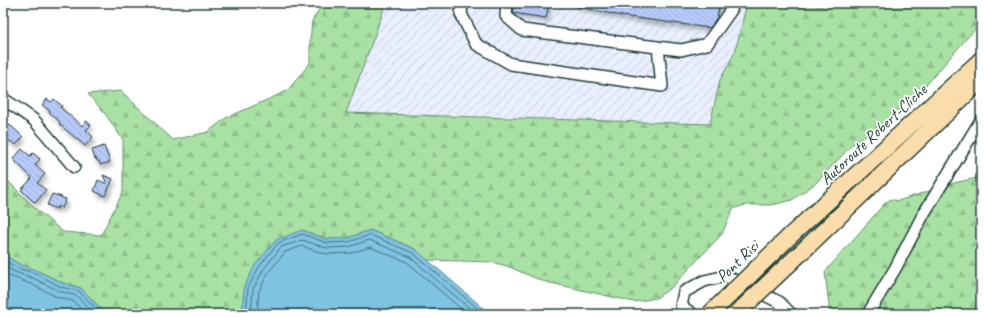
<svg xmlns="http://www.w3.org/2000/svg" width="984" height="317" viewBox="0 0 984 317" font-family="Caveat,sans-serif">
	<style>
		.industrial { fill: url(#industrial-furrows) }
		.forest { fill: url(#forest-firs); stroke: #648e6c }
		.water { fill: #80c2e1; stroke: #598d9c }
		.lines { fill: none; stroke-linecap: round; stroke-linejoin: round }
		.shore { stroke: #467279; stroke-width: 1 }
		.building { fill: url(#building-back-hatch); stroke: #1f3d34; filter: url(#shadow) }
		.minor-casing { stroke: #1f3d34; stroke-width: 14 }
		.highway-casing { stroke: #1f3d34; stroke-width: 19 }
		.minor { stroke: #fff; stroke-width: 11 }
		.highway { stroke: #fbddab; stroke-width: 16 }
		.highway-bridge-casing { stroke: #1f3d34; stroke-width: 19; stroke-linecap: butt }
		.highway-bridge { stroke: #fbddab; stroke-width: 16 }
		.labels { text-anchor: middle; stroke-width: 3.5; stroke-linejoin: round; paint-order: stroke }
		.street-label { font-size: 17px; fill: #1f3d34; stroke: #fff }
	</style>
	<defs>
		<pattern id="industrial-furrows" width="10" height="10" patternUnits="userSpaceOnUse"><rect width="10" height="10" fill="#e9effe"/><path d="M-1 1l2-2M0 10L10 0M9 11l2-2" fill="none" stroke="#c7ceda"/></pattern>
		<pattern id="forest-firs" width="22" height="20" patternUnits="userSpaceOnUse"><rect width="22" height="20" fill="#a9e0a4"/><path d="M5 1l3.5 6h-7zM16 11l3.5 6h-7z" fill="#91c18e"/></pattern>
		<pattern id="building-back-hatch" width="6" height="6" patternUnits="userSpaceOnUse"><rect width="6" height="6" fill="#b7cafa"/><path d="M-1 5l2 2M0 0l6 6M5-1l2 2" fill="none" stroke="#9daed7"/></pattern>
		<filter id="shadow"><feDropShadow dx="2.5" dy="4" stdDeviation="2" flood-color="#0004"/></filter>
	</defs>
	<rect width="100%" height="100%" fill="#fff"/>
	<filter id="ink" filterUnits="userSpaceOnUse"><feTurbulence type="fractalNoise" baseFrequency=".025" numOctaves="2"/><feDisplacementMap in="SourceGraphic" scale="8" xChannelSelector="R" yChannelSelector="G"/><feConvolveMatrix kernelMatrix="1 2 1 2 8 2 1 2 1" color-interpolation-filters="sRGB"/></filter>
	<g filter="url(#ink)">
		<path class="industrial" d="M386,3H747L735,52L720,80L710,124L345,113L374,37Z"/>
		<path class="forest" d="M323,3H386L374,37L346,113L710,124L720,80L735,52L747,3H981V23L966,39L927,84L884,122L853,144L816,183L792,200L772,205H745L733,209L722,234L672,287L656,298L634,302L542,281L507,266L491,262L426,260L415,249L370,230L348,238L327,239L302,230L244,287L242,314H106L81,288L63,283L36,270L19,264L3,254V178L9,182L36,209L63,232L101,235L123,192V140L106,115L88,94L121,91L173,140L208,132L226,118L287,91L310,63V41L312,21Z
			M981,177V305L967,314H830L825,272L885,203L891,199L898,201L954,183Z"/>
		<path class="water" d="M302,230L327,239L348,238L370,230L415,249L490,314H242L244,287L255,265L276,240Z
			M3,254L19,264L36,270L63,283L81,288L106,314H3Z"/>
		<g class="lines">
			<path class="shore" d="M3,259L17,268L35,273L61,287L79,291L101,314
				M3,265L15,272L33,278L59,291L77,296L94,314
				M3,272L12,277L31,284L57,297L73,301L86,314
				M246,314L248,288L259,267L278,243L302,234L327,243L348,242L370,235L413,253L484,314
				M251,314L253,289L263,270L281,247L302,240L327,248L349,247L369,240L410,257L476,314
				M257,314L259,291L268,273L285,252L302,246L322,253L327,254L351,253L370,247L407,262L467,314"/>
		</g>
		<path class="building" d="M515,3H549L546,18L513,13Z
			M575,3H720L717,17L710,28L622,16L575,6Z
			M47,99L51,102L54,99L62,106L60,107L82,126L86,121L91,125L86,130L93,137L85,146L59,124L60,123L57,119L49,112L50,111L42,105Z
			M3,122L11,126L23,137L16,145L12,142H11L3,135Z
			M104,146L110,162L100,165L99,161H97L96,158L95,159L92,150Z
			M22,149L30,156L33,153L40,159L35,165L45,174L37,183L46,190L36,202L35,201L34,202L21,190L32,178L13,159Z
			M103,175L113,179L105,196L94,191L98,180L107,184Z
			M52,194L62,197V198L66,199L62,208L58,206L57,209L47,205Z"/>
		<g class="lines">
			<g class="minor-casing">
				<path id="minor" d="M462,3L461,14L476,44L511,64L662,86L658,47
					M507,3L506,16L522,30L681,50L707,44L731,10L733,3
					M3,99L14,106L34,120L74,167
					M692,314L681,306L684,292L704,281L726,276L779,302L791,314
					M868,314L896,267L923,215L981,120"/>
			</g>
			<g class="highway-casing">
				<path id="highway" d="M790,236L981,60
					M810,244L981,80"/>
			</g>
			<use href="#minor" class="minor"/>
			<use href="#highway" class="highway"/>
			<g class="highway-bridge-casing">
				<path id="highway-bridge" d="M710,314L790,236
					M736,314L810,244"/>
			</g>
			<use href="#highway-bridge" class="highway-bridge"/>
		</g>
	</g>
	<g class="labels">
		<g class="street-label">
			<text transform="translate(873 134) rotate(-43)" y="6">Autoroute Robert-Cliche</text>
			<text transform="translate(737 261) rotate(-44)" y="6">Pont Risi</text>
		</g>
	</g>
	<rect width="984" height="317" fill="none" stroke="#fff" stroke-width="16"/>
	<rect x="8" y="8" width="968" height="301" fill="none" stroke="#1f3d34" stroke-width="1.5" filter="url(#ink)"/>
</svg>
